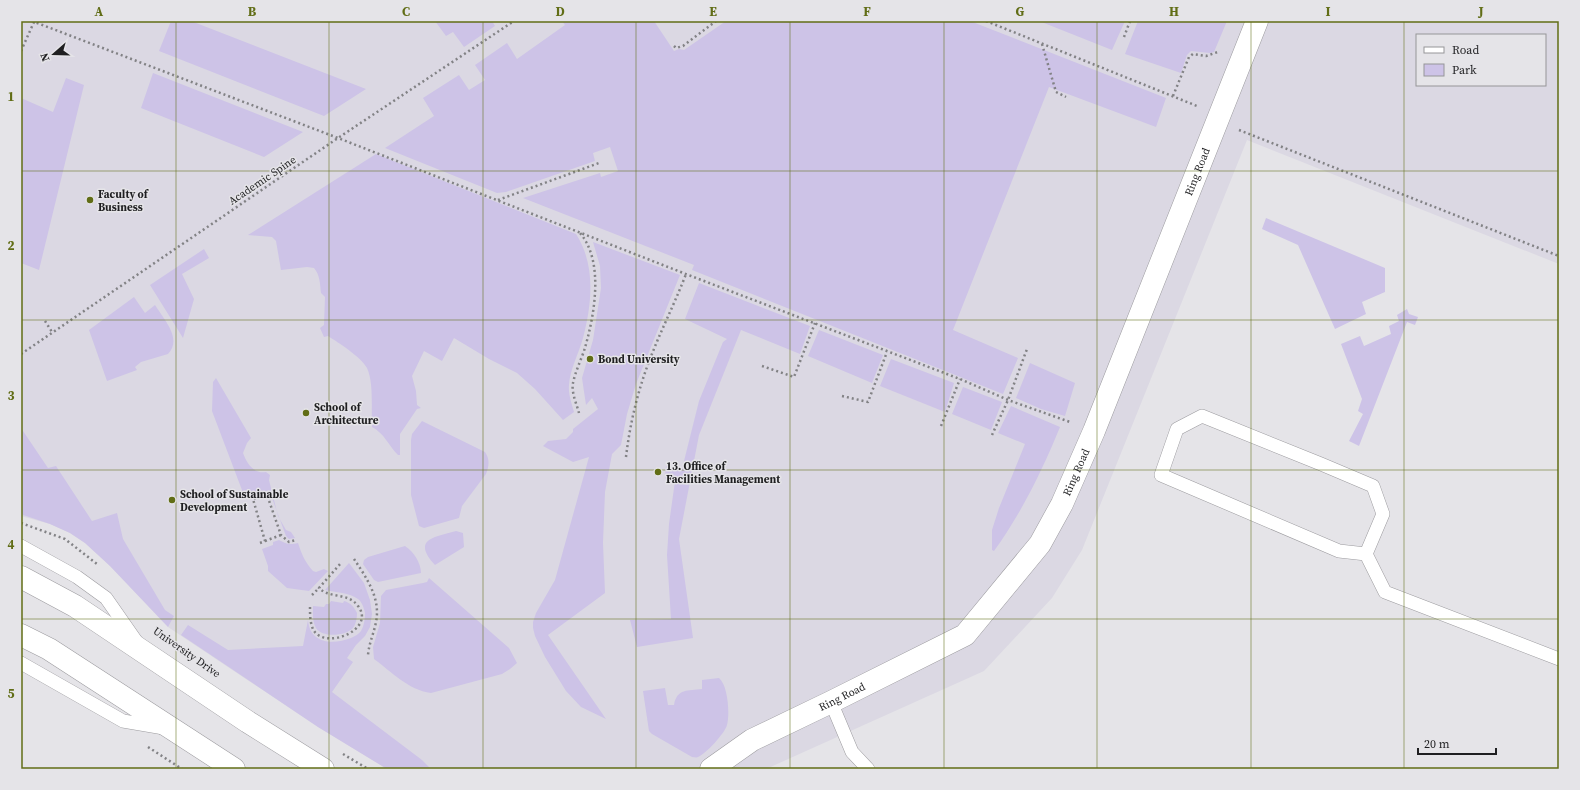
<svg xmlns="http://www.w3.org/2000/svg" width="1580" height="790" viewBox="0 0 1580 790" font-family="'Source Serif 4',serif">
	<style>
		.built { fill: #dbd8e3; fill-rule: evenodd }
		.green { fill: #cdc3e7 }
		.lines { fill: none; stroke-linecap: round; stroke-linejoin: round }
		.service-casing { stroke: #9c9b9f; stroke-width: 14 }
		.minor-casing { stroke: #9c9b9f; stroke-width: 23 }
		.tertiary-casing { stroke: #9c9b9f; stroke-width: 23 }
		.path { stroke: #828285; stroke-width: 2.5; stroke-dasharray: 2 3; stroke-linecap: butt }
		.service { stroke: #fff; stroke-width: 13 }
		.minor { stroke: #fff; stroke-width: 22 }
		.tertiary { stroke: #fff; stroke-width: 22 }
		.grid { fill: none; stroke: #616d16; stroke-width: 1; stroke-opacity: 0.55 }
		.poi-dot { fill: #616d16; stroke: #e5e4e8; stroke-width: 1.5 }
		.labels { text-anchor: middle; stroke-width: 3; stroke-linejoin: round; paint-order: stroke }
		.street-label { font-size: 11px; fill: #1f1f21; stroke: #e5e4e8 }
		.poi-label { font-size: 11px; font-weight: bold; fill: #1f1f21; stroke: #e5e4e8; text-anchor: start }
		.neatline { fill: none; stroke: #616d16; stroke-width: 1.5 }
		.grid-label { font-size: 13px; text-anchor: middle; font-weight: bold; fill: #616d16 }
	</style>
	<rect width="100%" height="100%" fill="#e5e4e8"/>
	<path class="built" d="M21,21H1559V264L1247,140L1082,550L1052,598L984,671L766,769H387L318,727L168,627L110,566L85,543L70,533L50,524L21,516ZM1417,35H1545V85H1417Z"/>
	<path class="green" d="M171,21H191L366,89L324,116L159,51Z
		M435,21H492L495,26L464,47L453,32L446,36Z
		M562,21H654L674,51L679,49L684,50L726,21H970L1166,98L1156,127L1049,87L953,330L1018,358L1003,394L692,270L694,265L523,198L600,173L601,177L618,171L610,147L593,153L595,161L506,192L497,193L385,148L434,116L423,98L459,75L469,90L485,80L475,65L507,43L517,59L565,25Z
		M1039,21H1125L1112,50Z
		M1138,21H1227L1214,52L1210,53L1191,51L1187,55L1181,73L1125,54Z
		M153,73L303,132L264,157L141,108Z
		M66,78L84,85L39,270L21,263V98L53,112Z
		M376,154L576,234C596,265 592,304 583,338C579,353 570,369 569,385C568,394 572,404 574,412L563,420L535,389L517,373L489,359L454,338L442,361L424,351L412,376L416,391L417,405L421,408L417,409L400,434V455H398C389,446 384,433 372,427C371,410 374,383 367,368C361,357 339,343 328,336L324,337L320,328L324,325L325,297L321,293C320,284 320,275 314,268L307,267L281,270L276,241L272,237L248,235Z
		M1266,218L1385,268V292L1362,302L1366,314L1335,329L1298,245L1262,229Z
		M593,242L680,275L636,384L627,414L621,445L612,454L605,492L603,543L605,593L548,635L606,719L581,707L566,691L545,657L535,636L533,628V622L536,613L555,580L589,457L573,462L543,446L548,441L566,439L573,432V429L598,409L592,398L586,405L582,378L593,340L601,288L600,266Z
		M204,249L209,258L182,274L194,299L183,338L150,285Z
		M699,283L810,326L800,354L741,330L699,435L679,539L693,638L637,647L630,620L671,619L667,555L669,524L675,481L665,479L666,466L682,469L699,401L723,342L727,339L685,319Z
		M134,297L145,313L155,305C163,318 183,339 168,354L141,362L135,367L137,370L107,381L89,330Z
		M1407,309L1409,314L1418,317L1415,325L1407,322L1359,446L1349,441L1363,414L1358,411L1362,399L1341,344L1360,336L1364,346L1391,334L1389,326L1399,321L1397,315Z
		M819,330L883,355L872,383L808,356Z
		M891,359L954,383L945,412L880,386Z
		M1030,363L1075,383L1065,416L1041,409L1016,398Z
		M216,378L251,438L247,443L243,453C247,464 254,474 266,472L270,475L269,480L278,516L286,530L291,532L295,538L289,539L286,536L269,490L245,498L212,411L213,382Z
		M963,387L1002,402L991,430L952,414Z
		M1011,406L1060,427C1042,471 1022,512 994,551L992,550V530L999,508L1025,444L998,433Z
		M422,421L485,452C490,459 489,466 486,474L462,506L459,518L424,528L419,526L411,495V440L412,434Z
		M21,428L48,468L56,466L92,521L117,513L123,539L165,610L174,616L168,627L110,566L85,543L70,533L50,524L23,515L21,512Z
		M456,531L463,533L464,547L435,565C411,539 435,537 456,531Z
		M279,540C287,544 289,545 298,543C302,555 305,562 313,571L316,572L324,569L328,571L309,591L287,588L268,571V566L262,549L273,545V542Z
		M405,546C414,552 421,563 421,573L378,582L374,580L363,564L364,560L368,557Z
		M349,563L364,583L370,600L372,614L370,627L365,636L356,645L347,658L353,662L332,692L422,760L431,769H387L318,727L181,635L188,625L228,650L303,646L308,620C310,644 333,645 351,638C355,636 359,634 361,631C364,626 365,619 365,613C364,608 362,602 358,599C350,593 335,592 325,590Z
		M429,578L509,648L517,663L510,669L502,674L431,693C408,690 392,672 374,659L373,647L380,623L381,596L386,590L423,583L427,582Z
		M331,601L343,603L344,601C351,603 354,607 357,613C357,618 356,624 353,628C346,636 322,638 316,628C312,621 313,613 313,606L324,607L326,604H329Z
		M719,678C728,685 730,714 727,725C725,733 706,754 698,757C697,758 694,757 692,757L652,734L649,731L643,691L665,688L668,705H674C677,688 688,691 702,689V680Z"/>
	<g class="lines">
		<g class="service-casing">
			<path id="service" d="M21,546L77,577L106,598L136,641
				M1366,554L1339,551L1161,475L1177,429L1202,416L1321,464L1373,486L1383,514L1366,554L1385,592L1559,659
				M21,663L123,721L164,728
				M831,702L852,752L868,769"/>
		</g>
		<g class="minor-casing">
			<g id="minor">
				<path id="s1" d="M711,769L752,740L831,702L965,635L1040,544L1062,504L1094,431L1257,21"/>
			</g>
		</g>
		<g class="tertiary-casing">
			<path id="tertiary" d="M21,577L75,606L248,722L323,769
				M21,635L49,649L234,769"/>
		</g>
		<path class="path" d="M32,21L338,138L691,276L960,379L1008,400L1070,422
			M986,21L1197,106
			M1124,37L1130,21
			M1042,44L1056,92L1066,97
			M674,46L676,48L683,46L716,21
			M21,51L34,22
			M1173,96L1189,57L1193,54L1206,56L1218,52
			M1239,130L1559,256
			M498,200L599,163
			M45,321L52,332
			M21,354L338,138L514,21
			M762,366L794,377L815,323
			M842,396L868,402L887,352
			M579,413C577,405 571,392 573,383C575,373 580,362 584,351C594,318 605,262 580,233
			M941,426L960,379
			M992,435L1008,400L1027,349
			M626,457C630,423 638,390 650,359C661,330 675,303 686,274
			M21,523L65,539L97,564
			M265,541L281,535
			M260,543L265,541L253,499L267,495L281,535L289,542L296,540
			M354,559C366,577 381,598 376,622C374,633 369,643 368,655
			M312,595L319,588
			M310,607C310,615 310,624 314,631C327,650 376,629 358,606C348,592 330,599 319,588L341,563
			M148,747L182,769
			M343,754L368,769"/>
		<use href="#service" class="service"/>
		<use href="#minor" class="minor"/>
		<use href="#tertiary" class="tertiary"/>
	</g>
	<path class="grid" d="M176,21V769M329,21V769M483,21V769M636,21V769M790,21V769M944,21V769M1097,21V769M1251,21V769M1404,21V769M21,171H1559M21,320H1559M21,470H1559M21,619H1559"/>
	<g class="poi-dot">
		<circle cx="90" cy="200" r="4"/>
		<circle cx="590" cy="359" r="4"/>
		<circle cx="306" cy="413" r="4"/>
		<circle cx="658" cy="472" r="4"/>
		<circle cx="172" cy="500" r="4"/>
	</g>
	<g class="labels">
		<g class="street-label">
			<text dy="4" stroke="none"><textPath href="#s1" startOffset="810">Ring Road</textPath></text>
			<text transform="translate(262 180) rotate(-34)" y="4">Academic Spine</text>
			<text dy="4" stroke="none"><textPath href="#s1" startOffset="486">Ring Road</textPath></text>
			<text transform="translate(187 652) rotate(35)" y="4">University Drive</text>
			<text dy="4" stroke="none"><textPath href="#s1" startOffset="150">Ring Road</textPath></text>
		</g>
		<g class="poi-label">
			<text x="98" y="198">Faculty of<tspan x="98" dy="13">Business</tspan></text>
			<text x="598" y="363">Bond University</text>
			<text x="314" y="411">School of<tspan x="314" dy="13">Architecture</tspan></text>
			<text x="666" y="470">13. Office of<tspan x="666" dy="13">Facilities Management</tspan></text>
			<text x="180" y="498">School of Sustainable<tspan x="180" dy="13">Development</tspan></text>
		</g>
	</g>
	<rect width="1580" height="790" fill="none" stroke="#e5e4e8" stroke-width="44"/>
	<rect x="1416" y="34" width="130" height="52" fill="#e5e4e8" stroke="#969598"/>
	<rect x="1424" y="47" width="20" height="6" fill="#ffffff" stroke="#969598"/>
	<text x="1452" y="54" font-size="12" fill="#1f1f21">Road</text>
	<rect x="1424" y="64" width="20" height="12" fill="#cdc3e7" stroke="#969598"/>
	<text x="1452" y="74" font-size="12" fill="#1f1f21">Park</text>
	<g transform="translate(54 54) rotate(250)" stroke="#e5e4e8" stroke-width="3" paint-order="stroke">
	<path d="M0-3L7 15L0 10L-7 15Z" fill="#1f1f21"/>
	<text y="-6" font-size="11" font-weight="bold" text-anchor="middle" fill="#1f1f21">N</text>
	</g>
	<path d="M1418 748v6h78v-6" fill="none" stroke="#1f1f21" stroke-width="2"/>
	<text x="1424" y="748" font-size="12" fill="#1f1f21" stroke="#e5e4e8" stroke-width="3" paint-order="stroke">20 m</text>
	<rect x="22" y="22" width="1536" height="746" class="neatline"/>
	<g class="grid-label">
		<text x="99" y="16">A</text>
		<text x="252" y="16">B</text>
		<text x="406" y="16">C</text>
		<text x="560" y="16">D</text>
		<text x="713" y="16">E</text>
		<text x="867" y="16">F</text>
		<text x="1020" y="16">G</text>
		<text x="1174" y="16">H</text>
		<text x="1328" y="16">I</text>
		<text x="1481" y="16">J</text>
		<text x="11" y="101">1</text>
		<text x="11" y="250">2</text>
		<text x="11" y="400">3</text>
		<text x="11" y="549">4</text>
		<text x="11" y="698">5</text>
	</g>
</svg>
